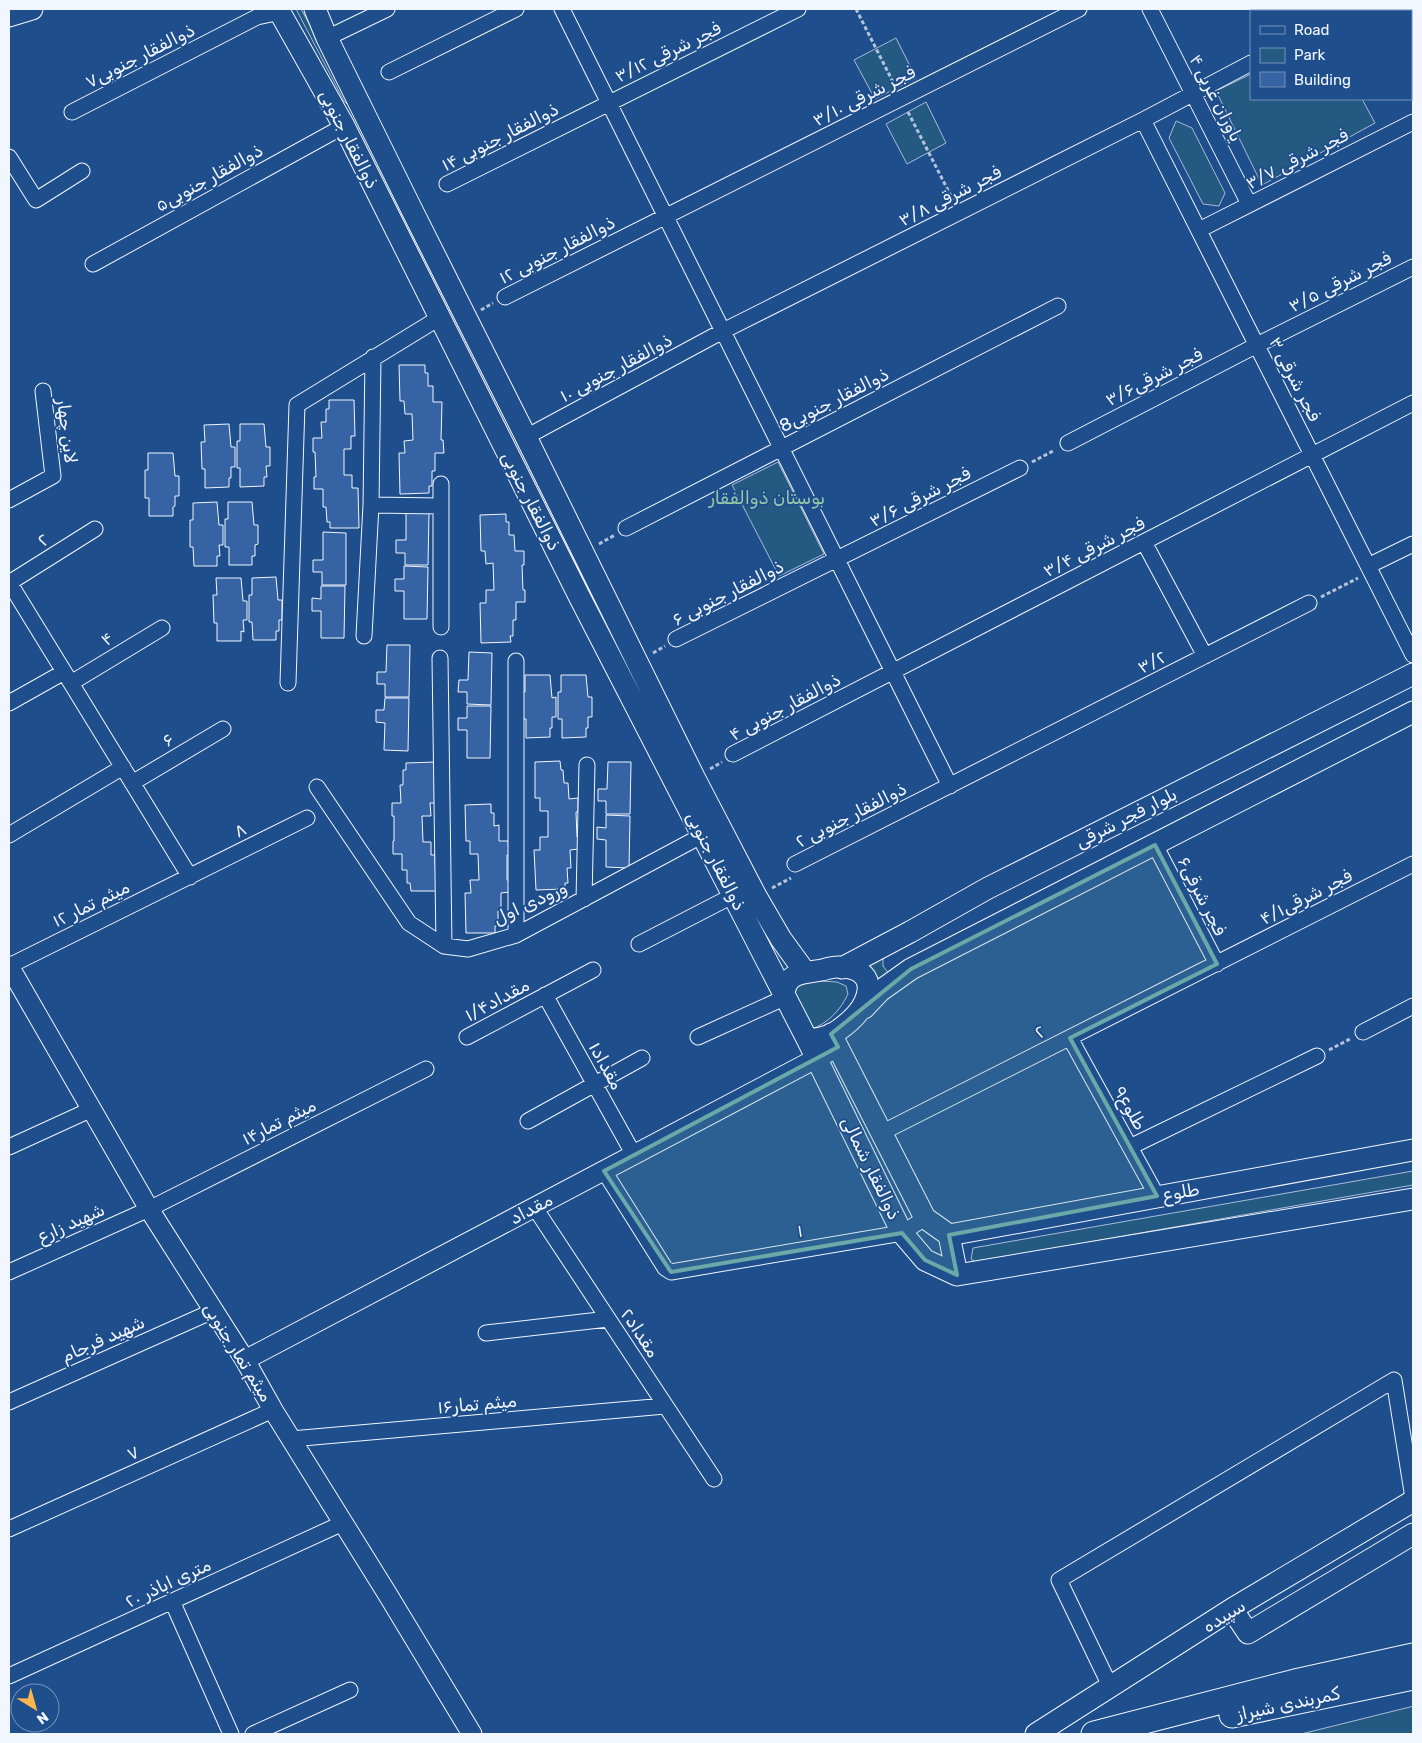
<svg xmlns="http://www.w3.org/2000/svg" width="1422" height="1743" viewBox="0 0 1422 1743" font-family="Rubik,'Noto Sans Arabic',sans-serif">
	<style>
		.green { fill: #245a82; stroke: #a8bbd7 }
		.building { fill: #3563a3; stroke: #f2f6ff }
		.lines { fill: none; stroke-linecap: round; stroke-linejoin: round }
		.minor-casing { stroke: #f2f6ff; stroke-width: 17 }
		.tertiary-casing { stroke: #f2f6ff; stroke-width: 21 }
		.secondary-casing { stroke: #f2f6ff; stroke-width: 23 }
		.trunk-casing { stroke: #f2f6ff; stroke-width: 27 }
		.path { stroke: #b3c4dc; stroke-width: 3; stroke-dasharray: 4 2.5; stroke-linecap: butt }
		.minor { stroke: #1f4e8c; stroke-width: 15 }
		.tertiary { stroke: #1f4e8c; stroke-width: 19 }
		.secondary { stroke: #1f4e8c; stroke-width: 21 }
		.trunk { stroke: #1f4e8c; stroke-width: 25 }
		.marked { fill: #6aa9a8; fill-opacity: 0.2; stroke: #6aa9a8; stroke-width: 4; stroke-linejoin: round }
		.labels { text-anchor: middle; stroke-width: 4; stroke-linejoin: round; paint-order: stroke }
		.street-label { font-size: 18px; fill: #f2f6ff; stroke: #1f4e8c }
		.park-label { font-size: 18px; fill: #97c8a6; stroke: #1f4e8c }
	</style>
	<rect width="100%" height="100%" fill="#1f4e8c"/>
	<path class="green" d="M296,9H301L351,99V108L344,101Z
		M896,38L916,78L875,99L854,60Z
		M1251,74V99H1362L1375,123L1262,185L1216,91Z
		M926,102L946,143L907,164L886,124Z
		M1176,121L1192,128L1225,193L1219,206L1203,204L1169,138Z
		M778,462L824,554L779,576L732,485Z
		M883,958V966L889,974L875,988L863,966Z
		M804,980L837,982L846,986L848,994C840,1011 828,1023 810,1030L789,995Z
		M1413,1171V1185L976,1262L971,1259L973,1248Z
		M1413,1706V1734H1301L1410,1707Z"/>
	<path class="building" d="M399,365H425V373H428V386H433V402H442L441,440H443L444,453H435V471H432V486H429V493L400,494L399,453H405L404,441L413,440L412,414H405L404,401H400Z
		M329,400H354L355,436H351V449H344V475H352V488H358L359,528H330V522H327L326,507H323V489H314V477H316L315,452H313V438H322L321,422H326V409H329Z
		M229,424L231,447H235V467H231V478H229V487L205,488V469H202L201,442H205L204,425Z
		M240,424H264L266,447H270V466H266L267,477H264V486L240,487V468H237V441H240Z
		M148,453H173L175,476H179V496H175V506L173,507V516H149V498H145V470H148Z
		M217,502L219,525H223V545H219L220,556H217V566H194L193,547H190V520H193V503Z
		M228,502H252L254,525H258V544L255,545V556H252V565H229V547H225V519H228Z
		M406,513H429L428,565H405V553H396V540H406Z
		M506,514V522H509V535H514L515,551H524V565H522L523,590H525V602H516V620H513V636H510L511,642L481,643L480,603H486V590H494L493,563L486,564L485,551H481L480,515Z
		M323,532L346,533V585H322V572H313V560H323Z
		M404,566L428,567L427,619H404V591H395V579H404Z
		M276,577L278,600H282V620H279V631H276V640H253L252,622H249V595H252V578Z
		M216,578H241L243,601H247V620H243L244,632L241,631V641H217V623H214L213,595H217Z
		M321,586H345L344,638H321V611H312V598L321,599Z
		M387,645H410L409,697H385V684H377V672H386Z
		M469,652L492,653L491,705L467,704V692H458L459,680H468Z
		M525,675H550L552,698L556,697V717H552V728H550V737L526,738V719H522V692H525Z
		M561,675H586L588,697H592V717H588V728H586V737L562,738V719H558V692H561Z
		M385,698H409L408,751L384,750L385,723L376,722V710H384Z
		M467,706H491L490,758H467V730H458V718H467Z
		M560,761L561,770H563L564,783H568L569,799L578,798V812H576L577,837H579V849L570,850L571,868H567L568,883H565V889L536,890L534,850H540V837H548V811H540V798H535V762Z
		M435,762L436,803H430L431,816H422L423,842H431V855H435L436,891H411L410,883H407V870H402V854H393V841H394V816H392V803H401L400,785H403V770H406V763Z
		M608,762H631L630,814H606V801H598V789H607Z
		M491,804V813H494V826L499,825V841H508L509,855H507V880H509L510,892L501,893V911H498V926H495V933H466L465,893H471L470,880H479L478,854H470V841H466L465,805Z
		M606,815L630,816L629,868L606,867V840L597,839V827L606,828Z"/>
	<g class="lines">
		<g class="minor-casing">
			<path id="minor" d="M562,9L950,786
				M1150,9L1249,204
				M1350,11L1355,9
				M327,38L387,9
				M389,72L516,9
				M72,112L257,17L281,12
				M1143,120L1413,655
				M9,157L36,200L82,171
				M447,184L798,9
				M1199,230L1413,122
				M93,264L344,126
				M505,297L1079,9
				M526,437L723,331L1143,120L1251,63
				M1068,443L1257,345L1413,267
				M441,484V627
				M9,500L53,476L43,391
				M371,505L441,506
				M626,528L1058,306
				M1144,542L1205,656
				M1368,566L1413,544
				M9,582L190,877
				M9,583L95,529
				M364,636L371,505L373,357
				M676,639L1020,468
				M440,658L444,946
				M516,661V935
				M71,683L162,628
				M288,683L297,405L439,318
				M9,703L64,672
				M733,754L1413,403
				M132,783L223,729
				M317,787L409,923L444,946L468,949L516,935L703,835
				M9,835L123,767
				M1155,845L1217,964
				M795,864L1309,603
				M584,899L587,765
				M639,944L734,895
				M9,966L307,818
				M545,995L634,1155
				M1363,1032L1413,1006
				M467,1037L593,970
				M698,1037L786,997
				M1070,1038L1157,1196
				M528,1121L642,1058
				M881,1133L1413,864
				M9,1147L92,1109
				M1130,1147L1317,1056
				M604,1171L665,1268L671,1272L902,1233L925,1218
				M535,1208L714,1479
				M9,1272L149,1209L426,1069
				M486,1333L608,1319
				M9,1402L213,1311
				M291,1439L665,1406
				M9,1529L273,1410
				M172,1601L231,1734
				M9,1676L343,1523
				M1111,1688L1059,1580L1394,1380L1413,1498
				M253,1734L350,1690"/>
		</g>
		<g class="tertiary-casing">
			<path id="tertiary" d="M9,966L149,1209L245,1360L273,1410L388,1595L472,1734
				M245,1360L838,1047"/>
		</g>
		<g class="secondary-casing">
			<path id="secondary" d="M278,9L344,126L579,596L807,1039C826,1040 838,1032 851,1020C875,998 877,966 837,967C832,967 826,969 822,970C804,973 786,972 784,994
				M315,9L327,38L411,208L526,437L694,777L756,896L781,939L805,972
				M9,16L32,9
				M842,968L910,932L988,888L1413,674
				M864,1008L880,991L911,969L1413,712
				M831,1034L925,1218L949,1235
				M807,1039L902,1233L925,1260L957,1275
				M949,1235L1413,1150
				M949,1235L957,1275
				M957,1275L1413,1199
				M1232,1609L1248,1633L1413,1534
				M1036,1734L1232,1609L1413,1501"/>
		</g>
		<g class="trunk-casing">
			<path id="trunk" d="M1232,1715L1413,1677
				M1094,1734L1295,1682L1413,1656"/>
		</g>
		<path class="path" d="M856,9L895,86
			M908,112L953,200
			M481,310L493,303
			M1032,462L1055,450
			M599,544L615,535
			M1321,597L1358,578
			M653,653L665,646
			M710,769L722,762
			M772,888L791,878
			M1329,1050L1350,1039"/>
		<use href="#minor" class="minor"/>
		<use href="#tertiary" class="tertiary"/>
		<use href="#secondary" class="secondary"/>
		<use href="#trunk" class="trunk"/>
	</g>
	<path class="marked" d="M1155,845L1217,964L1070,1038L1157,1196L949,1235L957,1275L925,1260L902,1233L671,1272L604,1171L838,1047L831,1034L911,969Z"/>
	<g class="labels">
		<g class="street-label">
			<text transform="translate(668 52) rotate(-26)" y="6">۳/۱۲ فجر شرقی</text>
			<text transform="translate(140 56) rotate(-27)" y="6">ذوالفقار جنوبی۷</text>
			<text transform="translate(864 96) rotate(-27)" y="6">۳/۱۰ فجر شرقی</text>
			<text transform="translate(1216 98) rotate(63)" y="6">۴ یاوران غربی</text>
			<text transform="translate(500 137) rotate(-27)" y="6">۱۴ ذوالفقار جنوبی</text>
			<text transform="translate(349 139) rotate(63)" y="6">ذوالفقار جنوبی</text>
			<text transform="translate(1297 159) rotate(-27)" y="6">۳/۷ فجر شرقی</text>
			<text transform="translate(209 178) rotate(-29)" y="6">ذوالفقار جنوبی۵</text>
			<text transform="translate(950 196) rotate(-27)" y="6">۳/۸ فجر شرقی</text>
			<text transform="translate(557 250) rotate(-27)" y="6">۱۲ ذوالفقار جنوبی</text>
			<text transform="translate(1340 282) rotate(-27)" y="6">۳/۵ فجر شرقی</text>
			<text transform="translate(616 368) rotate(-28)" y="6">۱۰ ذوالفقار جنوبی</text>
			<text transform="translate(1154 377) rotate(-27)" y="6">فجر شرقی۳/۶</text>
			<text transform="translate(1295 379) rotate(63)" y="6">۳ فجر شرقی</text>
			<text transform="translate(834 400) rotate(-27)" y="6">8ذوالفقار جنوبی</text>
			<text transform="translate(67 431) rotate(83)" y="6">لاین چهار</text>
			<text transform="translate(920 497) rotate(-27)" y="6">۳/۶ فجر شرقی</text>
			<text transform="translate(531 501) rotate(63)" y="6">ذوالفقار جنوبی</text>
			<text transform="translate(43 540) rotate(-32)" y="6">۲</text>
			<text transform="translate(1094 547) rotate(-27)" y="6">۳/۴ فجر شرقی</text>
			<text transform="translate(728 593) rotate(-27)" y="6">۶ ذوالفقار جنوبی</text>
			<text transform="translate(107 639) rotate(-31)" y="6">۴</text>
			<text transform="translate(1152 662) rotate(-27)" y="6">۳/۲</text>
			<text transform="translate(785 707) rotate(-28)" y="6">۴ ذوالفقار جنوبی</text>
			<text transform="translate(168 740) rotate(-31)" y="6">۶</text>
			<text transform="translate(851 815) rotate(-27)" y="6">۲ ذوالفقار جنوبی</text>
			<text transform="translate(1126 818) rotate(-27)" y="6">بلوار فجر شرقی</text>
			<text transform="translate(240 830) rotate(-27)" y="6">۸</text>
			<text transform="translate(716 861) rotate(63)" y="6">ذوالفقار جنوبی</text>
			<text transform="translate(1202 896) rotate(63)" y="6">فجر شرقی۶</text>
			<text transform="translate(1306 897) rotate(-27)" y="6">فجر شرقی۴/۱</text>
			<text transform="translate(530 903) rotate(-25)" y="6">ورودی اول</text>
			<text transform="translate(91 904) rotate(-26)" y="6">میثم تمار ۱۲</text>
			<text transform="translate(497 1000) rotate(-28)" y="6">مقداد۱/۴</text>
			<text transform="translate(1040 1032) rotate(-27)" y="6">۲</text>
			<text transform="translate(606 1066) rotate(61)" y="6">مقداد۱</text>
			<text transform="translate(1130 1108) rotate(61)" y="6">طلوع۹</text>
			<text transform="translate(279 1122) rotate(-27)" y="6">میثم تمار۱۴</text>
			<text transform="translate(871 1168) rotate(64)" y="6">ذوالفقار شمالی</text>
			<text transform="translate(1181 1192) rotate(-10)" y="6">طلوع</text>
			<text transform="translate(531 1209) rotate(-28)" y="6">مقداد</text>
			<text transform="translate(71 1223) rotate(-24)" y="6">شهید زارع</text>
			<text transform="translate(800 1231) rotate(-9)" y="6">۱</text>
			<text transform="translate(640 1333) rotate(57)" y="6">مقداد۲</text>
			<text transform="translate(103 1339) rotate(-24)" y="6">شهید فرجام</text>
			<text transform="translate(238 1352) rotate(58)" y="6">میثم تمار جنوبی</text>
			<text transform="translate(477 1404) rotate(-5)" y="6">میثم تمار۱۶</text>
			<text transform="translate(133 1453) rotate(-24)" y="6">۷</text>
			<text transform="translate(168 1583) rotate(-25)" y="6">۲۰ متری اباذر</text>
			<text transform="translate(1224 1616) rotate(-32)" y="6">سپیده</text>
			<text transform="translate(1288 1704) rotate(-12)" y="6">کمربندی شیراز</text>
		</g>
		<g class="park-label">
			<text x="767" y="504">بوستان ذوالفقار</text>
		</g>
	</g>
	<rect width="1422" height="1743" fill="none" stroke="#f2f6ff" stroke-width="20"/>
	<rect x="1250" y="10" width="162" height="90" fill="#1f4e8c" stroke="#7391ba"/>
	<rect x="1260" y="26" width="25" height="8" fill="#1f4e8c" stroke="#7391ba"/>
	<text x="1294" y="35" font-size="15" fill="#f2f6ff">Road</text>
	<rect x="1260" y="48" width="25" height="15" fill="#245a82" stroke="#7391ba"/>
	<text x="1294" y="60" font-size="15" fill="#f2f6ff">Park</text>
	<rect x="1260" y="72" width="25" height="15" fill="#3563a3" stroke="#7391ba"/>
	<text x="1294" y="85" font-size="15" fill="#f2f6ff">Building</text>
	<g transform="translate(35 1708) rotate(143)"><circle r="24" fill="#1f4e8c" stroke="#7391ba"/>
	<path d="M0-4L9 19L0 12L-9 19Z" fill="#ffb74d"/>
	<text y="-8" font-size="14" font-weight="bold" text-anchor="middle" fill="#f2f6ff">N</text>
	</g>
</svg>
